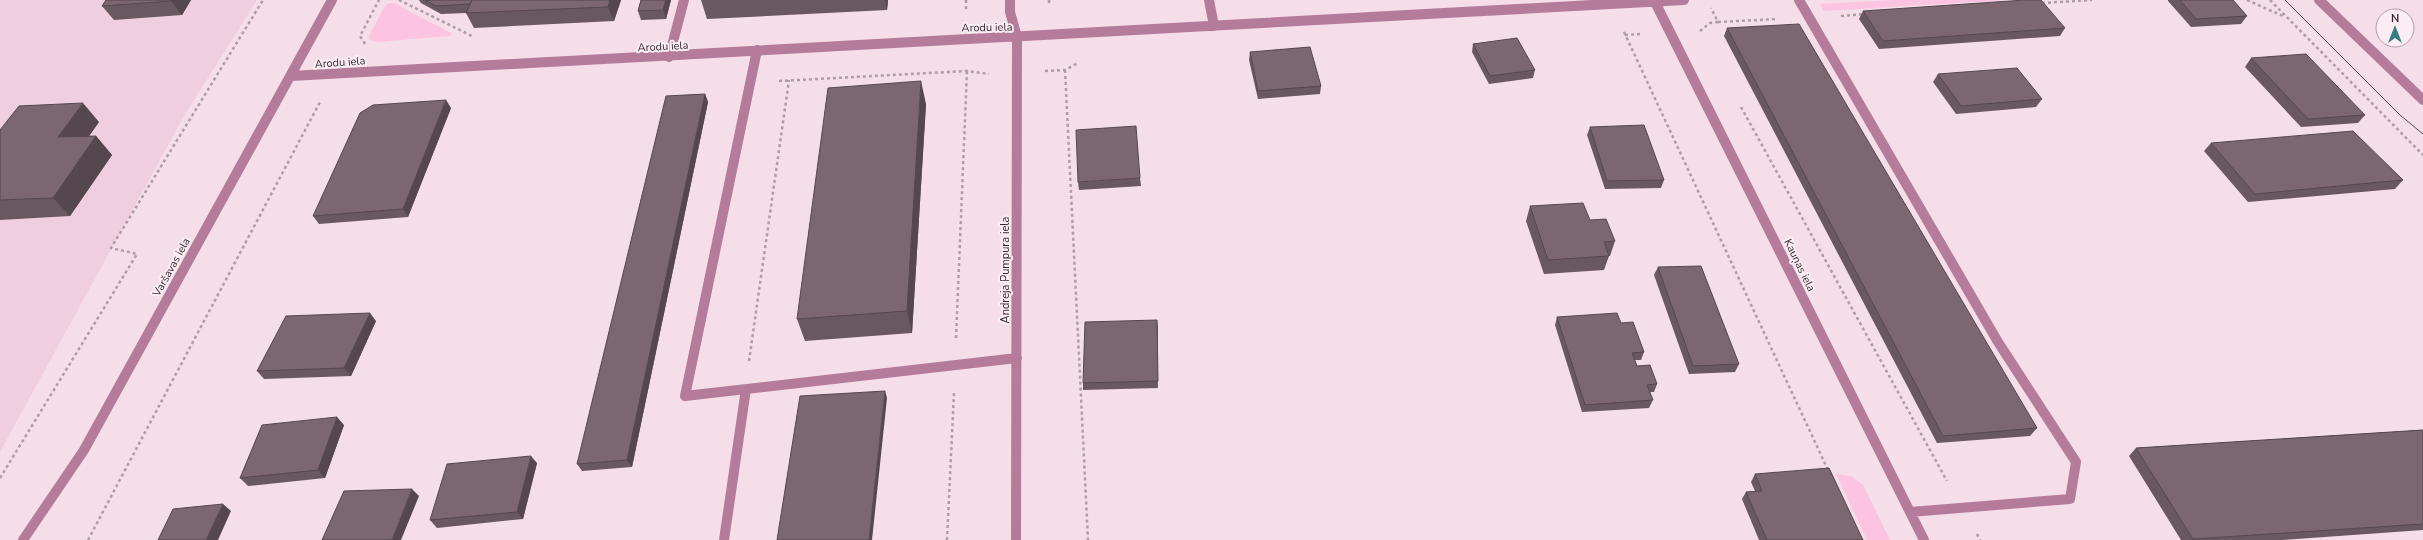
<svg xmlns="http://www.w3.org/2000/svg" width="2423" height="540" viewBox="0 0 2423 540" font-family="'Nunito Sans',sans-serif">
	<style>
		.built { fill: #efcfdf }
		.green { fill: #fdc4e2 }
		.lines { fill: none; stroke-linecap: round; stroke-linejoin: round }
		.path { stroke: #af9da6; stroke-width: 2.5; stroke-dasharray: 3 3; stroke-linecap: butt }
		.minor { stroke: #b57b9a; stroke-width: 10 }
		.tram { stroke: #554950; stroke-width: 1 }
		.wall { fill: #6a5861 }
		.shaded-wall { fill: #56474f }
		.building { fill: #7b6671; stroke: #56474f }
		.labels { text-anchor: middle; stroke-width: 4; stroke-linejoin: round; paint-order: stroke }
		.street-label { font-size: 11px; fill: #352c31; stroke: #fcedf4 }
	</style>
	<rect width="100%" height="100%" fill="#f5dde9"/>
	<path class="built" d="M0,0H257L184,116L0,452Z"/>
	<path class="green" d="M1892,0H2010L1824,11L1820,4Z
		M389,3H394L451,33L450,36L376,42L370,40L369,36L385,6Z
		M1836,474L1851,476L1863,485L1890,540H1867Z"/>
	<g class="lines">
		<path class="path" d="M399,0L474,37
			M966,0V11
			M1049,0V6
			M2247,0L2285,17
			M2270,0L2423,155
			M2042,3L2092,0
			M1841,16L1864,14
			M1718,22L1778,19
			M1700,31L1710,23L1718,22L1711,8
			M1624,32L1828,470
			M1625,35L1641,34
			M365,44L360,36L379,0
			M1065,70L1088,540
			M1045,71L1065,70L1078,63
			M779,81L967,71L989,74
			M1741,107L1947,481
			M956,338L967,71
			M749,361L789,80
			M0,478L137,254L111,248L263,0
			M1977,534L1980,540
			M88,540L320,102
			M947,540L954,393"/>
		<path class="minor" d="M1010,0V12L1017,37L1016,540
			M1209,0L1214,26
			M1654,0L1924,540
			M1799,0L1998,342L2076,462L2070,499L1910,512
			M2319,0L2423,100
			M757,50L685,396L1017,358
			M669,57L684,0
			M291,76L1684,0
			M23,540L84,450L332,0
			M724,540L746,389"/>
		<path class="tram" d="M2285,0L2400,115L2423,134"/>
	</g>
	<path class="wall" d="M106,0H191L182,15L114,20L102,6Z
		M419,0H621L614,21L474,28L466,13L441,14L421,3Z
		M641,0H671L666,19L641,20L638,11Z
		M701,0H888L887,10L707,19Z
		M2168,0H2233L2247,16L2241,24L2191,27L2168,1Z
		M1863,11L2065,28L2060,36L1879,49L1859,19Z
		M1727,28L2037,428L2030,436L1937,443L1724,36Z
		M1473,44L1535,70L1533,78L1489,84L1472,52Z
		M1250,52L1321,86L1320,94L1258,99L1249,60Z
		M2251,58L2365,115L2358,123L2301,127L2245,67Z
		M1938,74L2042,99L2036,107L1956,114L1933,82Z
		M705,94L708,102L632,467L582,471L577,464Z
		M926,104L912,333L805,341L797,319Z
		M451,108L408,217L319,224L313,216Z
		M99,122L89,136H96L112,155L70,216L0,220V130Z
		M1590,127L1664,180L1661,188L1605,189L1587,135Z
		M2211,143L2403,180L2395,189L2248,202L2204,151Z
		M1140,178L1141,186L1079,190L1078,182Z
		M1530,206L1590,220L1615,241L1610,256H1609L1604,270L1544,274L1526,221Z
		M1658,267L1739,364L1735,372L1689,374L1654,275Z
		M1557,317L1621,323L1644,352L1641,360H1635L1637,366L1657,384L1654,392H1650L1653,400L1649,408L1582,412L1555,325Z
		M1157,320L1158,388L1083,390V383Z
		M376,321L351,376L264,379L257,371Z
		M344,425L325,478L248,486L240,478Z
		M2423,430V530L2282,540H2181L2129,456L2136,448Z
		M537,463L523,519L437,528L430,520Z
		M1755,474L1863,540H1759L1742,499L1746,492L1755,491L1751,482Z"/>
	<path class="shaded-wall" d="M172,0H191L182,15L171,1Z
		M610,0H621L614,21L608,7Z
		M666,0H671L666,19L663,10Z
		M885,0H888L887,10Z
		M921,81L926,104L912,333L907,311Z
		M705,94L708,102L632,467L627,460Z
		M446,100L451,108L408,217L403,209Z
		M83,103L99,122L75,156L58,137Z
		M96,136L112,155L70,216L53,198Z
		M370,313L376,321L351,376L344,368Z
		M1157,320L1158,328V388V381Z
		M885,391L887,398L872,540H869Z
		M337,417L344,425L325,478L318,470Z
		M531,456L537,463L523,519L517,512Z
		M412,489L419,496L401,540H392Z
		M223,504L231,511L218,540H206Z"/>
	<path class="building" d="M106,0H172L171,1L102,6Z
		M425,0H472L470,4L436,6Z
		M472,0H610L608,7L466,13Z
		M641,0H666L663,10L638,11Z
		M2025,0H2041L2065,28L1883,41L1863,11Z
		M2180,0H2233L2247,16L2196,19Z
		M1799,24L2037,428L1943,436L1727,28Z
		M1517,38L1535,70L1490,76L1473,44Z
		M1310,47L1321,86L1258,91L1250,52Z
		M2306,54L2365,115L2308,119L2251,58Z
		M2017,68L2042,99L1961,106L1938,74Z
		M921,81L907,311L797,319L828,88Z
		M705,94L627,460L577,464L666,96Z
		M446,100L403,209L313,216L360,113L373,105Z
		M83,103L58,137L96,136L53,198L0,200V130L19,106Z
		M1644,125L1664,180L1607,181L1590,127Z
		M1136,126L1140,178L1078,182L1076,130Z
		M2353,131L2403,180L2255,194L2211,143Z
		M1583,203L1590,220L1606,219L1615,241L1604,242L1609,256L1548,260L1530,206Z
		M1701,266L1739,364L1693,366L1658,267Z
		M370,313L344,368L257,371L286,316Z
		M1617,313L1621,323L1633,322L1644,352L1632,353L1637,366L1650,365L1657,384L1647,385L1653,400L1585,405L1557,317Z
		M1157,320L1158,381L1083,383L1085,322Z
		M885,391L869,540H777L800,396Z
		M337,417L318,470L240,478L262,425Z
		M2423,430V524L2193,539L2136,448Z
		M531,456L517,512L430,520L447,464Z
		M1829,468L1863,540H1767L1746,492L1762,491L1755,474Z
		M412,489L392,540H322L344,491Z
		M223,504L206,540H158L173,509Z"/>
	<g class="labels">
		<g class="street-label">
			<text transform="translate(987 27) rotate(-1)" y="4">Arodu iela</text>
			<text transform="translate(663 46) rotate(-3)" y="4">Arodu iela</text>
			<text transform="translate(340 62) rotate(-4)" y="4">Arodu iela</text>
			<text transform="translate(1800 265) rotate(64)" y="4">Kauņas iela</text>
			<text transform="translate(171 267) rotate(-61)" y="4">Varšavas iela</text>
			<text transform="translate(1005 270) rotate(-90)" y="4">Andreja Pumpura iela</text>
		</g>
	</g>
	<g transform="translate(2395 28)"><circle r="19" fill="#fcedf4" stroke="#aca0a6"/>
	<path d="M0-3L7 15L0 10L-7 15Z" fill="#357e7e"/>
	<text y="-6" font-size="11" font-weight="bold" text-anchor="middle" fill="#352c31">N</text>
	</g>
</svg>
